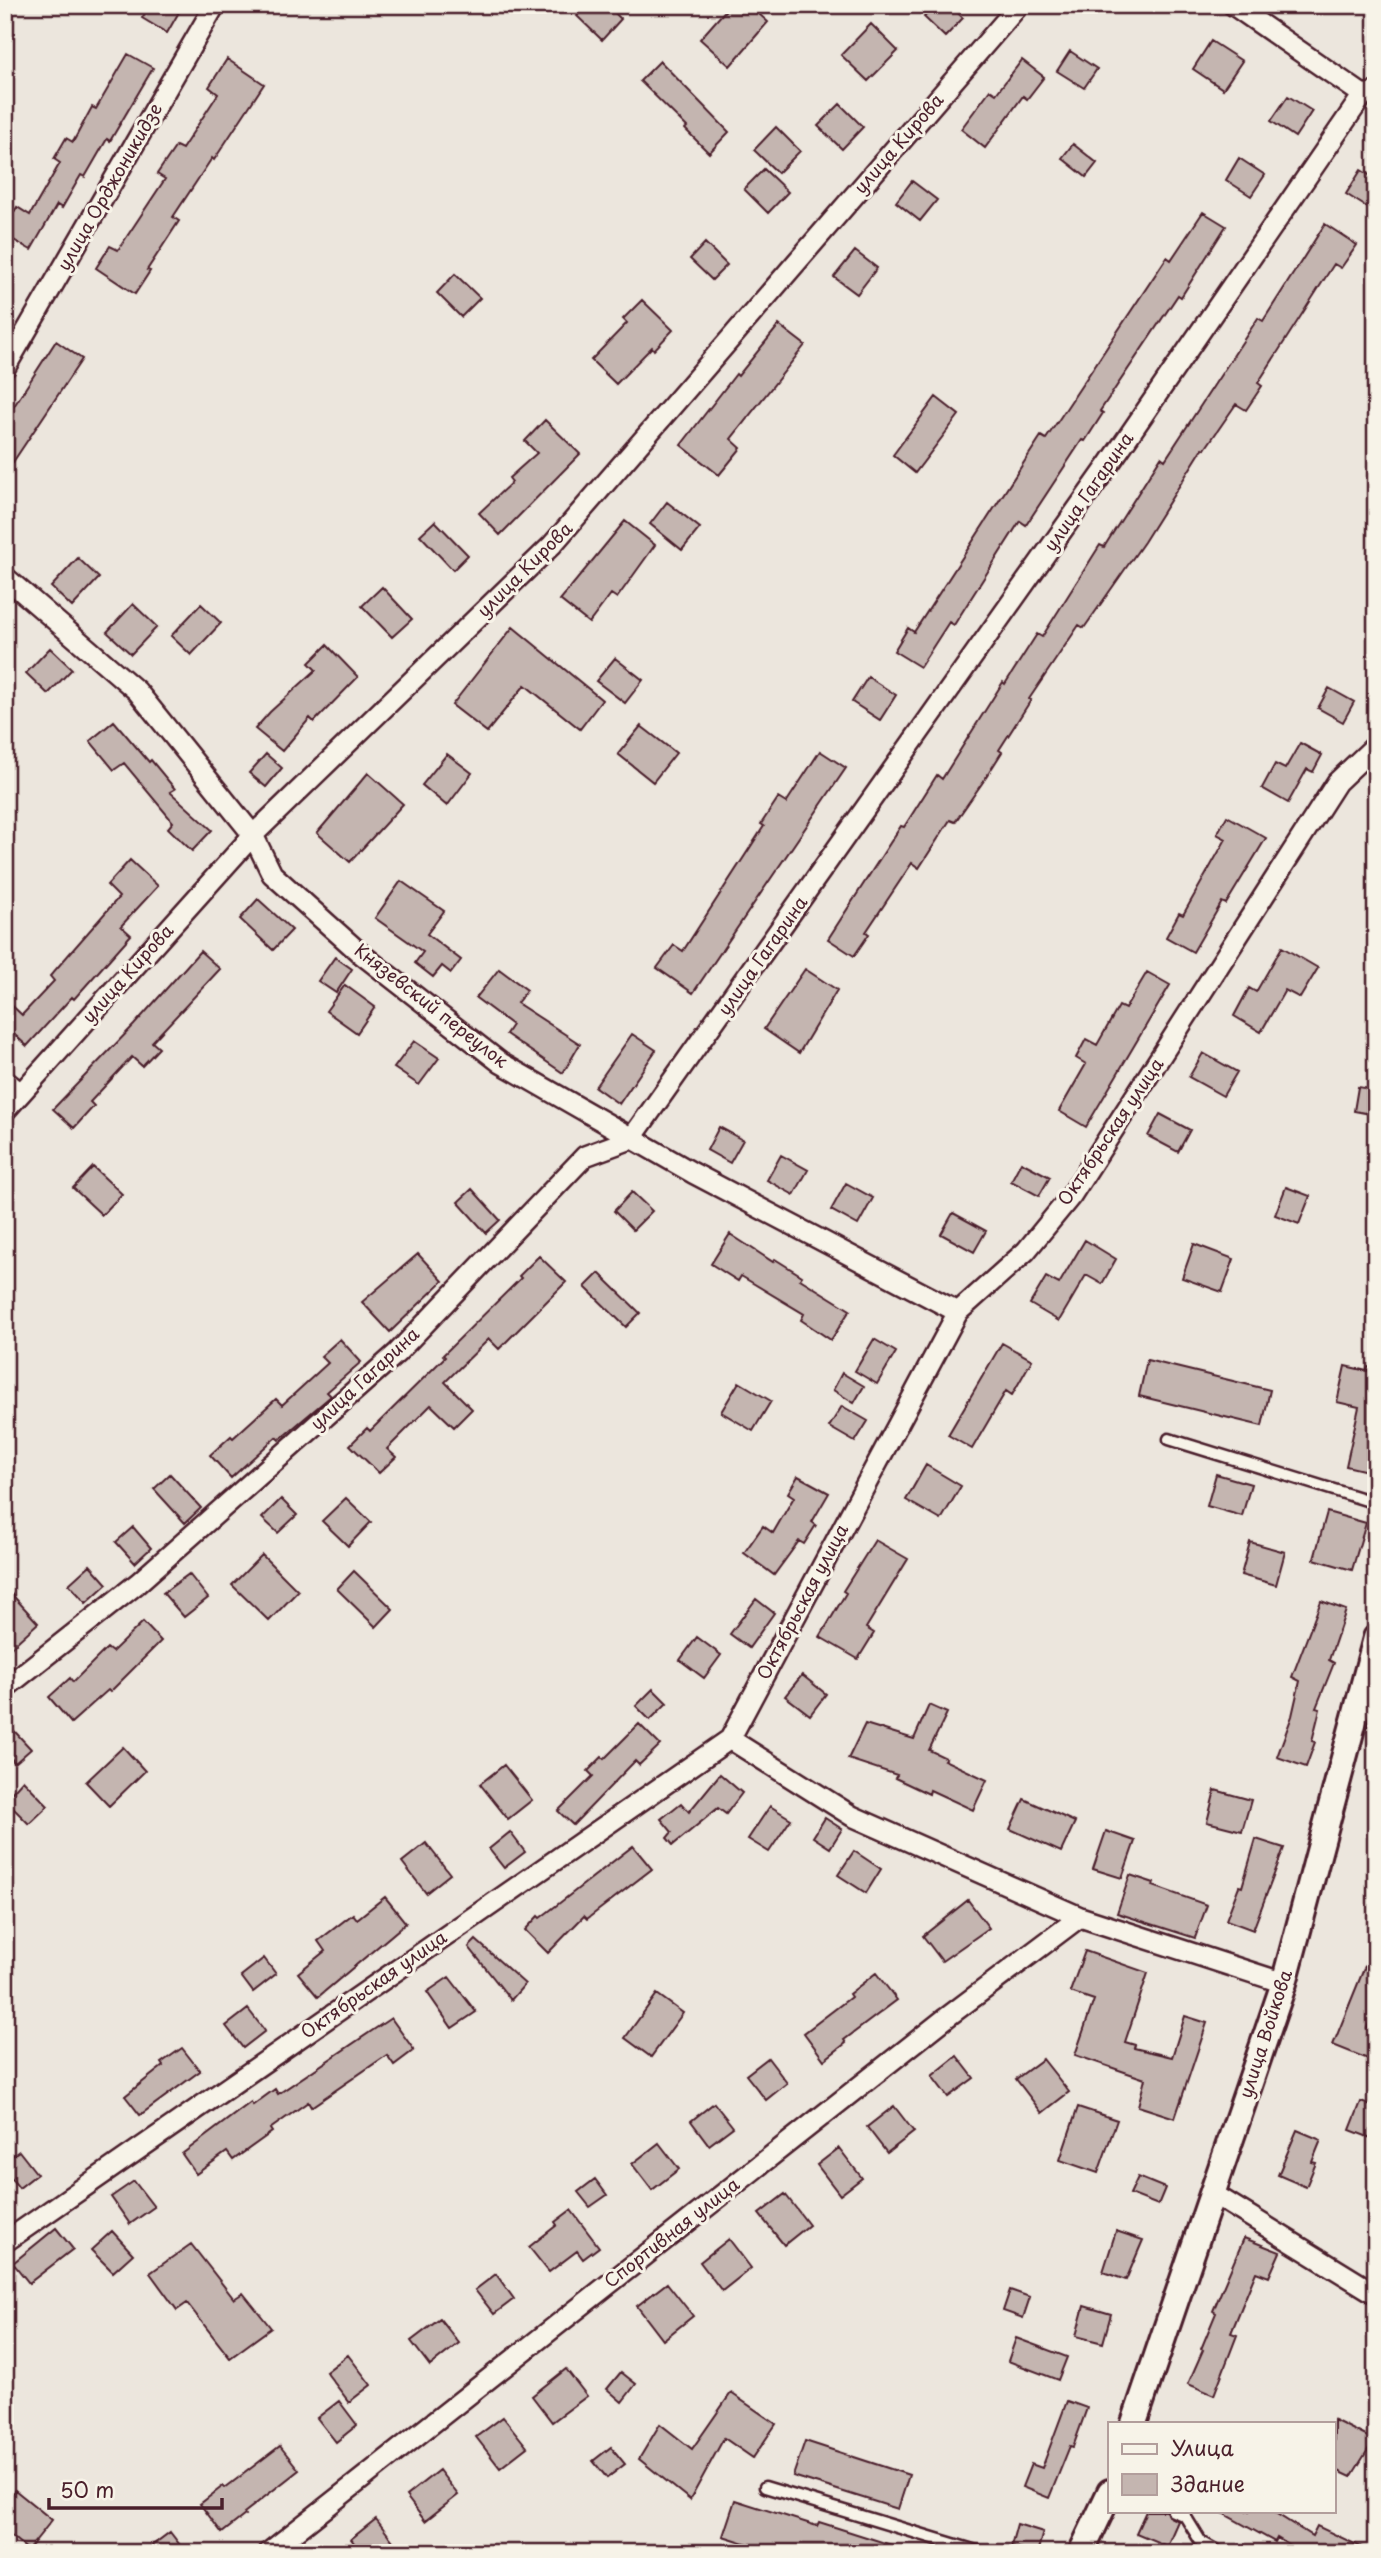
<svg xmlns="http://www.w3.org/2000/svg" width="1381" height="2558" viewBox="0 0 1381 2558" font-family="'Playpen Sans',sans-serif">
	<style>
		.building { fill: #c4b5b0; stroke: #4a1f2b; stroke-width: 2 }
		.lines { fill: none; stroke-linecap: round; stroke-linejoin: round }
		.service-casing { stroke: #4a1f2b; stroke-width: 15 }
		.minor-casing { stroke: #4a1f2b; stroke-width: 24 }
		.tertiary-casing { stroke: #4a1f2b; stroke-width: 30 }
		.service { stroke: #f7f3e8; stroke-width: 10 }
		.minor { stroke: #f7f3e8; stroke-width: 19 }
		.tertiary { stroke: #f7f3e8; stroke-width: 24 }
		.labels { text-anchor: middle; stroke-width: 6; stroke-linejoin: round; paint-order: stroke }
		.street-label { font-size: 18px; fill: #4a1f2b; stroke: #f7f3e8 }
	</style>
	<rect width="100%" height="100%" fill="#ece6dd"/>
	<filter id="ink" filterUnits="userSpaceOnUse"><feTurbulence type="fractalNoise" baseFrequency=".0143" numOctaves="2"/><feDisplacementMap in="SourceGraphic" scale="14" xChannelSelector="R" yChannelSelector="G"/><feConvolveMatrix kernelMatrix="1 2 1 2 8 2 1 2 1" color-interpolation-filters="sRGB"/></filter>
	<g filter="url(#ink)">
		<path class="building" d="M150,5H183L167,33L142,18Z
			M587,5H607L621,19L602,40L577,16Z
			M730,5H749L768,22L730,66L700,39Z
			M936,5H950L963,18L945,37L924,17Z
			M871,24L898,51L868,81L841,55Z
			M1211,41L1242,61L1223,89L1193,69Z
			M1070,51L1097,69L1084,88L1057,71Z
			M128,54L153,68L110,141L107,139L85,177L81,175L62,208L57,205L31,250L5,235V227L17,207L30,215L60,163L54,159L66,138L73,142L92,107L96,109Z
			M227,59L264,84L214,160L212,158L173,217L179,221L147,270L150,271L135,294L96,268L110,246L118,250L165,179L157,174L176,146L182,149L218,94L209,87Z
			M1022,60L1044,77L1027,99L1023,96L985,148L961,129L990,90L996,94Z
			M660,61L729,132L709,153L685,129L687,127L640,81Z
			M1288,96L1312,111L1295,137L1271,121Z
			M840,104L863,127L842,149L818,126Z
			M776,127L800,151L778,173L754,150Z
			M1073,144L1097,163L1086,177L1062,158Z
			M1239,158L1265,175L1251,196L1226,180Z
			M764,169L788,192L768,213L744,189Z
			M1361,170L1376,179V213L1346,194Z
			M912,181L937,200L920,221L896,202Z
			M1203,212L1226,226L1181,297L1178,295L1100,411L1103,413L1085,441L1082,440L1026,525L1020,521L954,625L949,622L920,667L894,651L908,628L914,632L1041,436L1046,439L1167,257L1171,260Z
			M1325,224L1357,245L1341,268L1334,264L1258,383L1262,386L1246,410L1236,404L1205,449L1203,448L1144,542L1084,628L1079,625L1029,699L1031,700L999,750L1002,752L985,779L955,822L950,820L919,868L912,863L866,932L869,934L854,956L828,939L901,826L904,827L937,775L942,779L1003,682L1005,684L1037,634L1042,637L1100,545L1104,547L1161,457L1165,460L1258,318L1263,321Z
			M705,243L727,265L712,280L690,259Z
			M855,251L877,268L857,294L834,277Z
			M455,274L480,298L461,317L437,293Z
			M642,300L673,330L654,350L652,347L616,384L591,360L627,323L623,319Z
			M779,325L805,345L731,439L741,448L719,475L681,445L736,374L738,376Z
			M56,341L82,359L5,474V420Z
			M936,397L959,415L915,473L893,455Z
			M545,420L580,454L500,535L479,513L512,482L509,478L537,453L525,441Z
			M667,502L700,528L682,550L650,524Z
			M435,521L468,555L453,570L420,535Z
			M625,521L655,545L617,598L611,594L589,623L560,600Z
			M78,558L99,578L72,607L51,587Z
			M382,587L412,619L392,637L362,606Z
			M133,604L157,627L131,654L107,632Z
			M201,604L221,623L191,655L171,636Z
			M513,627L602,700L580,729L525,685L487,732L452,705Z
			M327,645L358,677L314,722L310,718L282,751L255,729L270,712L316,670L309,663Z
			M50,648L72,669L48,694L26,673Z
			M615,658L643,680L625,703L596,681Z
			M868,677L896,695L880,720L852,702Z
			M1329,688L1354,702L1343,722L1318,708Z
			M114,721L149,762L151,760L175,789L170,792L212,830L192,851L168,828L173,822L124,763L114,770L90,741Z
			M641,726L676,753L653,782L618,754Z
			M1300,743L1322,755L1313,772L1307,769L1288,803L1262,788L1275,764L1285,769Z
			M820,751L846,768L693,993L657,968L674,945L683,951L764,826L761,824L778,798L786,803Z
			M266,754L282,768L266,787L249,773Z
			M447,754L472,773L447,806L422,785Z
			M368,773L403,804L350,862L317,833Z
			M1227,816L1266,838L1226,904L1222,902L1193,952L1166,937L1179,913L1183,915L1226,839L1217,834Z
			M130,860L158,886L121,926L131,935L74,999L72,997L27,1046L5,1026V999L22,1015L54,981L50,976L119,897L107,885Z
			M401,881L444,911L427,934L461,960L451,973L442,966L433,977L415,963L423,952L375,918Z
			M258,899L292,930L273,950L240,919Z
			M1282,947L1318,968L1300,998L1285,990L1261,1032L1234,1016L1249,988L1256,992Z
			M200,951L220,969L152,1042L159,1048L142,1066L132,1057L90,1102L94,1106L74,1128L53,1109L134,1025Z
			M335,957L352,969L336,993L318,981Z
			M499,969L527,990L517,1003L580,1044L563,1073L506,1034L512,1025L476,998Z
			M805,969L837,990L799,1053L764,1029Z
			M1147,972L1170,985L1086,1127L1059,1111L1086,1064L1076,1058L1086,1039L1097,1045L1119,1006L1125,1009Z
			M345,985L375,1007L357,1033L326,1011Z
			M632,1034L656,1050L619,1104L595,1087Z
			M414,1041L439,1058L419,1085L394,1068Z
			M1203,1053L1237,1072L1223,1096L1189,1077Z
			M1358,1087L1376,1090V1115L1354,1111Z
			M1160,1114L1190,1130L1178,1152L1148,1136Z
			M719,1127L743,1140L730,1163L707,1150Z
			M781,1155L808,1170L794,1195L767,1180Z
			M1021,1162L1050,1177L1039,1196L1011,1181Z
			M93,1167L122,1194L102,1215L73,1188Z
			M846,1183L873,1198L858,1225L831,1210Z
			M1286,1187L1310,1196L1299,1224L1275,1215Z
			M472,1189L500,1220L486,1233L458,1202Z
			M632,1192L652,1211L633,1230L614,1211Z
			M953,1213L986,1231L974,1252L941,1234Z
			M730,1234L773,1262L775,1259L802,1276L800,1279L850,1310L831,1340L801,1320L804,1314L741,1276L738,1281L711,1264Z
			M1085,1240L1116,1259L1102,1284L1086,1275L1059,1321L1030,1304L1046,1277L1059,1284Z
			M1194,1244L1234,1259L1222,1292L1182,1278Z
			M418,1254L443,1281L390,1332L362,1302Z
			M539,1256L566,1282L499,1349L489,1339L445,1382L472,1409L454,1427L431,1405L387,1449L396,1457L379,1473L350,1445L367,1428L370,1431L445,1357L443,1355L521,1278L519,1276Z
			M599,1273L640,1313L626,1327L585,1287Z
			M340,1339L361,1362L327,1392L331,1396L279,1440L276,1437L231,1478L210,1455L231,1436L233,1438L276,1399L282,1405L328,1363L321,1356Z
			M874,1339L896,1352L877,1384L855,1371Z
			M1002,1343L1032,1360L1012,1395L1006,1391L972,1449L948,1435Z
			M1147,1360L1270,1390L1262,1426L1139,1396Z
			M1345,1366L1367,1371L1368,1367L1376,1368V1473L1346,1466L1359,1407L1337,1402Z
			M842,1373L864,1386L854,1403L833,1390Z
			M739,1382L771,1401L753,1431L721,1412Z
			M842,1406L868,1421L855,1442L829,1427Z
			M926,1465L961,1486L941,1520L906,1500Z
			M170,1474L201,1508L185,1523L154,1489Z
			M1216,1474L1251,1484L1242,1516L1207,1506Z
			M798,1476L829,1493L812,1522L816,1525L804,1544L799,1541L774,1575L744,1553L763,1526L773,1533L794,1497L788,1493Z
			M346,1498L371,1522L348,1546L322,1521Z
			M281,1499L297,1515L278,1533L262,1518Z
			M1327,1512L1366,1523L1352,1570L1314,1559Z
			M133,1527L151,1548L135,1563L116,1542Z
			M875,1540L908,1559L866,1628L874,1633L858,1659L820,1637L846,1593L843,1591Z
			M1250,1542L1285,1552L1276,1585L1241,1575Z
			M262,1555L298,1591L269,1621L232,1585Z
			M90,1565L107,1584L86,1603L69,1584Z
			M354,1571L393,1609L376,1627L337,1589Z
			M189,1574L208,1598L184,1617L163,1593Z
			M5,1587L38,1623L5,1653Z
			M756,1599L774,1613L749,1648L730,1634Z
			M1321,1601L1346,1610L1329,1660L1334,1663L1316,1708L1320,1709L1312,1741L1315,1742L1306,1767L1277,1757L1292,1716L1300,1681L1292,1677Z
			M143,1622L161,1641L110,1692L108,1690L71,1723L49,1697L70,1678L73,1682L107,1648L112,1652Z
			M697,1637L721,1655L704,1678L680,1660Z
			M802,1675L826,1694L810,1715L785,1696Z
			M653,1689L667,1703L650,1720L636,1706Z
			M929,1705L947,1713L929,1750L946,1758L944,1760L987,1780L973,1810L930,1790L929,1794L895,1778L897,1775L848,1759L865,1724L914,1739Z
			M5,1721L31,1749L15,1763L5,1752Z
			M639,1724L660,1745L639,1765L635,1761L573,1825L558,1811L593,1776L588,1771L602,1757L604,1759Z
			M123,1747L145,1771L109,1806L86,1782Z
			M504,1765L532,1800L508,1819L480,1784Z
			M720,1774L742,1793L726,1814L718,1808L673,1845L667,1838L672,1832L661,1819L681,1803L689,1812Z
			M23,1780L48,1806L29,1824L5,1800Z
			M1215,1790L1251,1800L1242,1831L1207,1822Z
			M1024,1799L1075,1822L1061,1852L1010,1829Z
			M770,1806L791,1819L769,1852L748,1839Z
			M825,1818L842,1829L830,1848L813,1837Z
			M1106,1831L1135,1841L1122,1878L1093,1869Z
			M510,1832L525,1852L504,1868L489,1849Z
			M1256,1839L1284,1848L1253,1930L1226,1920L1239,1886L1242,1887Z
			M426,1843L450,1874L426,1893L402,1862Z
			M633,1846L652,1869L587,1919L584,1916L548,1953L525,1930L538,1916L540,1918L557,1905Z
			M854,1851L881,1869L866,1893L838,1875Z
			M1130,1875L1154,1883L1153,1886L1207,1905L1195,1938L1117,1913Z
			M385,1897L406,1923L318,1997L298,1973L325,1951L318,1941L353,1914L357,1919Z
			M968,1900L989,1928L942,1961L923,1936Z
			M1376,1939V2006L1367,2028L1376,2032V2039L1368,2059L1333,2045Z
			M476,1940L525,1984L511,2000L469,1947Z
			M1085,1951L1148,1973L1125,2042L1135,2045L1134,2048L1172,2057L1185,2016L1207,2023L1175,2118L1138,2106L1145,2079L1075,2055L1094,2000L1070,1992Z
			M264,1958L276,1974L253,1992L241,1976Z
			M876,1973L897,2000L844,2040L846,2043L824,2060L804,2033L851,1997L849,1994Z
			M449,1977L476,2012L452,2028L427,1992Z
			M657,1994L683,2013L651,2057L625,2038Z
			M248,2009L265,2031L243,2048L226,2026Z
			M391,2018L414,2050L394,2065L387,2055L311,2107L308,2102L270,2129L272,2132L233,2160L227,2152L196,2174L182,2154L251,2102L253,2105L275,2089L278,2094Z
			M182,2048L200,2071L140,2115L125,2096L163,2066L161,2063Z
			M957,2056L974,2078L948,2097L932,2076Z
			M768,2058L787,2083L766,2100L746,2075Z
			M1043,2059L1069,2092L1042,2113L1016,2079Z
			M1361,2102L1376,2108V2140L1350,2130Z
			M714,2103L733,2127L709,2145L691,2121Z
			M894,2106L914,2132L887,2153L867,2127Z
			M1078,2107L1117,2120L1098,2173L1060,2160Z
			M1297,2130L1321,2140L1312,2162L1316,2163L1306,2187L1278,2175Z
			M659,2143L679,2169L652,2190L632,2164Z
			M839,2148L862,2178L840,2195L817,2165Z
			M19,2151L37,2174L19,2188L5,2171V2161Z
			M1138,2177L1165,2188L1158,2205L1130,2194Z
			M595,2179L607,2195L590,2207L578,2192Z
			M134,2181L154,2207L130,2224L111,2197Z
			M785,2194L809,2225L784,2245L759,2214Z
			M571,2210L599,2247L583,2259L577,2251L549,2272L529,2247L557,2225L555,2222Z
			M56,2228L73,2249L29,2283L13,2263Z
			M112,2231L133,2254L113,2272L91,2250Z
			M1116,2231L1143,2240L1126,2280L1103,2272Z
			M1244,2238L1280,2252L1269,2277L1256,2272L1231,2333L1237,2335L1214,2395L1188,2384L1203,2350L1201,2349L1216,2313L1213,2311Z
			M729,2239L751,2268L722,2291L700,2262Z
			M191,2244L234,2299L243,2293L271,2328L230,2358L187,2303L177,2310L150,2273Z
			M496,2274L514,2299L494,2314L475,2290Z
			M667,2283L693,2316L663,2340L637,2306Z
			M1010,2290L1030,2297L1023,2318L1003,2311Z
			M1084,2306L1111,2314L1103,2343L1076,2336Z
			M440,2319L459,2343L430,2366L411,2341Z
			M1016,2338L1067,2357L1058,2380L1008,2361Z
			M348,2355L371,2385L349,2402L326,2372Z
			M566,2369L587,2396L552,2422L532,2396Z
			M621,2372L636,2384L622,2402L607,2389Z
			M731,2393L776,2424L753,2458L724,2438L690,2500L639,2459L660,2424L692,2449Z
			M339,2401L357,2425L336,2442L317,2418Z
			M1067,2401L1087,2408L1073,2447L1070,2446L1049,2498L1022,2487L1031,2464L1042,2468Z
			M503,2417L527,2447L500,2468L476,2437Z
			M1334,2420L1374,2440L1351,2477L1334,2469Z
			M805,2441L909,2475L898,2509L793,2476Z
			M280,2446L299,2470L244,2513L245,2515L222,2533L200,2504L223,2486L225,2488Z
			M611,2447L625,2464L607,2478L593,2461Z
			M439,2470L458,2495L425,2521L406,2496Z
			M15,2490L52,2520L28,2550L5,2531V2502Z
			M735,2500L817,2526L819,2522L904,2549V2553H777L723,2536Z
			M1146,2511H1166L1168,2516L1178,2521L1167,2546L1136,2533Z
			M1219,2511H1272L1312,2536L1317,2526L1374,2553H1302L1277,2538L1275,2542Z
			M376,2519L396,2545L386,2553H362L351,2539Z
			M1017,2524L1043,2532L1037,2553L1011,2546Z
			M170,2532L186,2553H142Z"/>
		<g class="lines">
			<g class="service-casing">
				<path id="service" d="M5,1075L24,1090
					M1169,1439L1376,1503
					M765,2487L983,2553
					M1173,2511L1185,2516L1201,2542L1221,2553"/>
			</g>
			<g class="minor-casing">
				<path id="minor" d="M1233,5L1363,95
					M5,368L215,5
					M5,577L137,691L253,835L272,874L360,953L501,1063L693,1173L958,1312
					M5,1111L253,835L552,545L1019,5
					M5,1688L138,1583L397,1353L585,1156L631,1139L1110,463L1363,95L1376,92
					M730,1739L852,1816L1080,1917L1284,1983
					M1212,2193L1376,2294
					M5,2242L730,1739L958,1312L1026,1251L1071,1196L1337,782L1376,745
					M268,2553L946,2018L1080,1917"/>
			</g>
			<g class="tertiary-casing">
				<path id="tertiary" d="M1134,2423L1284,1983L1376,1638
					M1081,2553L1110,2492"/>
			</g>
			<use href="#service" class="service"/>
			<use href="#minor" class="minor"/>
			<use href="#tertiary" class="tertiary"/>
		</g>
	</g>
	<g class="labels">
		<g class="street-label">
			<text transform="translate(899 144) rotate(-49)" y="6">улица Кирова</text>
			<text transform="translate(110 187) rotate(-60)" y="6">улица Орджоникидзе</text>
			<text transform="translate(1089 492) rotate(-55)" y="6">улица Гагарина</text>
			<text transform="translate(525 570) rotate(-45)" y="6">улица Кирова</text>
			<text transform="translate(763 956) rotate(-55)" y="6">улица Гагарина</text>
			<text transform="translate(128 974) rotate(-48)" y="6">улица Кирова</text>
			<text transform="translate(431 1006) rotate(38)" y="6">Князевский переулок</text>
			<text transform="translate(1111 1132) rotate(-56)" y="6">Октябрьская улица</text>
			<text transform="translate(365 1379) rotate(-43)" y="6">улица Гагарина</text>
			<text transform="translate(803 1602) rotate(-62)" y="6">Октябрьская улица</text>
			<text transform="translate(374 1985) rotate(-35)" y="6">Октябрьская улица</text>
			<text transform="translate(1266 2034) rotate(-72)" y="6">улица Войкова</text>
			<text transform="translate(672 2233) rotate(-38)" y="6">Спортивная улица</text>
		</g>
	</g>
	<rect width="1381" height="2558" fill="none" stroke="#f7f3e8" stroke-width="28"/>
	<rect x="14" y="14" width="1353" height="2530" fill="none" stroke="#4a1f2b" stroke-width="2.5" filter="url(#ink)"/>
	<rect x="1108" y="2422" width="228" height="91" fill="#f7f3e8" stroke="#b29e9c" stroke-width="2"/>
	<rect x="1122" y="2444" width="35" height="10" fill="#f7f3e8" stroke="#b29e9c" stroke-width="2"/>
	<text x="1171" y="2456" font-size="21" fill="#4a1f2b">Улица</text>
	<rect x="1122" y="2474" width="35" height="21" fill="#c4b5b0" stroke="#b29e9c" stroke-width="2"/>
	<text x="1171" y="2492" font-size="21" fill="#4a1f2b">Здание</text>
	<path d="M49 2498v10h173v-10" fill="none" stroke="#4a1f2b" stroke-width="3.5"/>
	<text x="60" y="2498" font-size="21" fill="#4a1f2b" stroke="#f7f3e8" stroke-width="5" paint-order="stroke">50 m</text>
</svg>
